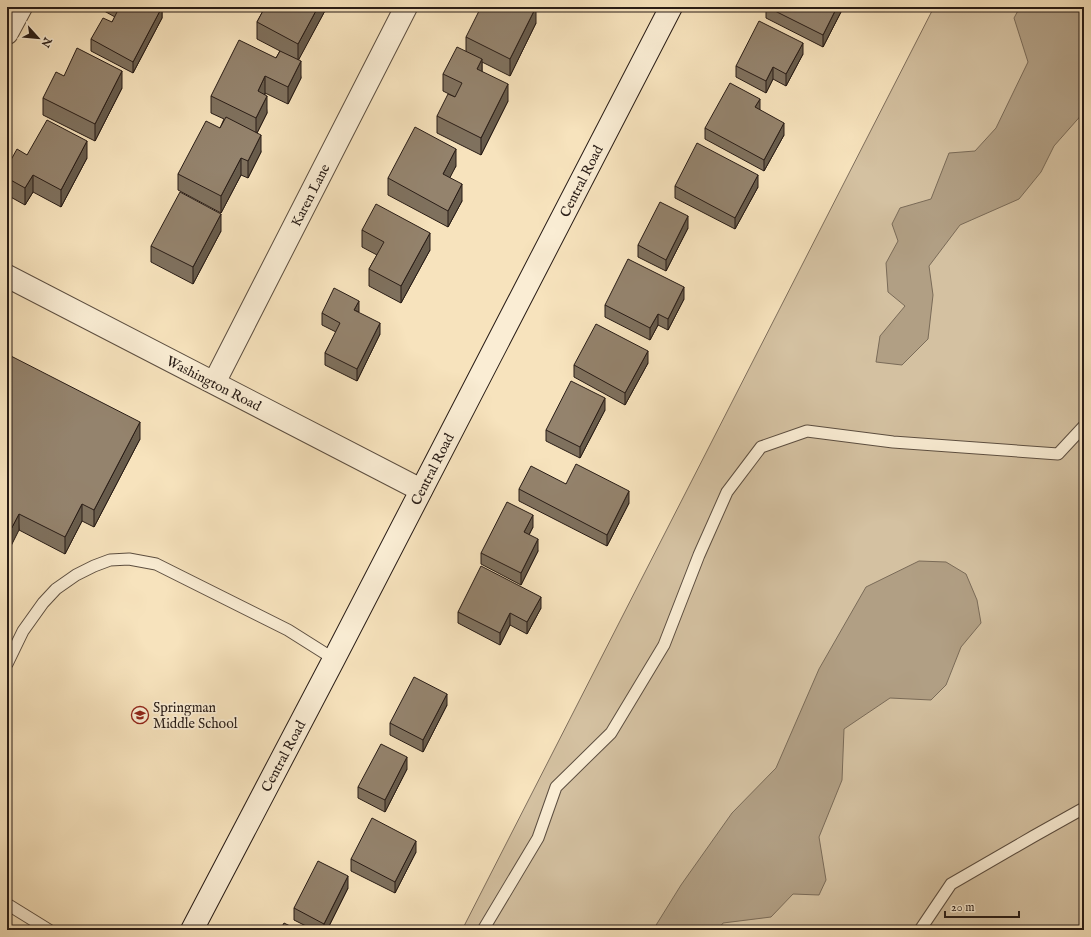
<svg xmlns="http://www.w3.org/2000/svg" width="1091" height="937" viewBox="0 0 1091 937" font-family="'IM FELL English',serif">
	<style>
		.green { fill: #d4c1a1; stroke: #7e6e5c }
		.water { fill: #b19f84; stroke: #7a6b58 }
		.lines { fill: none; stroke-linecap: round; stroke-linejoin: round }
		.service-casing { stroke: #5c4e40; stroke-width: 13 }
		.minor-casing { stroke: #5c4e40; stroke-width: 24 }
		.secondary-casing { stroke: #281c16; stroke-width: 24 }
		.service { stroke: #faedd4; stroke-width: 11 }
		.minor { stroke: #faedd4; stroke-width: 22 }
		.secondary { stroke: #faedd4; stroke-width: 22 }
		.wall { fill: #7f715e; stroke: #281c16 }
		.shaded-wall { fill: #685c4c; stroke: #281c16 }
		.building { fill: #94836d; stroke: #281c16 }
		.labels { text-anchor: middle; stroke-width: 3.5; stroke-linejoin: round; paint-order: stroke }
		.street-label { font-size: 14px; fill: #281c16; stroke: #faedd4 }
		.poi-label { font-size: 14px; fill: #281c16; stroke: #faedd4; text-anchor: start }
	</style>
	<rect width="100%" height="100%" fill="#f7e3bd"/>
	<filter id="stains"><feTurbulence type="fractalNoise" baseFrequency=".005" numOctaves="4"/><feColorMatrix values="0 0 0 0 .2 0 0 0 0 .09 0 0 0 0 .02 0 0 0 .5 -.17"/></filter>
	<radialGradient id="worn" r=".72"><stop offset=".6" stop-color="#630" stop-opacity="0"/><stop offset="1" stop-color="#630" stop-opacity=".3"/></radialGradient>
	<path class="green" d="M934,7H1084V930H462Z"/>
	<path class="water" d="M1020,7H1084V112L1054,146L1041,172L1019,199L960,225L929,266L933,295L928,339L902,365L876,362L880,336L905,306L888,292L886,263L898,241L892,224L900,208L931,199L949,153L975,151L996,128L1028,62L1014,18Z
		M919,561L946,562L966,574L977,600L981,623L961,647L946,685L931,700L890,698L844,729L842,780L819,837L826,880L819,895L793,894L771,917L723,923L718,930H653L681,885L732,813L776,768L819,669L866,587Z"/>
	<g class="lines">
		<g class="service-casing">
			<path id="service" d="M7,664L23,631L43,603L56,589L76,575L94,566L110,560L129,559L156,564L288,630L334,659
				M7,904L49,930
				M483,930L538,838L556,787L611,733L664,645L699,555L727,492L761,447L807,431L893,442L1058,454L1084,426
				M920,930L951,884L1034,836L1084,808"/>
		</g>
		<g class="minor-casing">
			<path id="minor" d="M7,33L21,7
				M7,276L421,490
				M214,383L406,7"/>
		</g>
		<g class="secondary-casing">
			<path id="secondary" d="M192,930L334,659L671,7"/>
		</g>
		<use href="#service" class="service"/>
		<use href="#minor" class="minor"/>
		<use href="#secondary" class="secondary"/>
	</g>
	<path class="wall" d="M97,7H162V18L133,73L91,51V39L112,22L115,17Z
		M265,7H327L298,60L301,78L288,104L265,93V95L267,113L257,133L261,152L248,178L241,175L221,213L178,190V174L220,128L224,119L211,113V96L276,58L280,51L257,39V22Z
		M766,7H843V8L823,47L766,18Z
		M536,23L510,76L482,62V71L508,101L481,155L437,133V116L455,97L443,91V74L466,51V37Z
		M803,54L786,86L773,79L766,93L736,77V66Z
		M64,76L122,88L95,141L43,115V98Z
		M760,110L784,135L764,171L705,139V128Z
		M27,155L87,158L61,207L33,192L25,205L7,195V167Z
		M456,166L449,177L462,201L448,227L388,195V178Z
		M675,186L758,187L735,229L675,198Z
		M688,228L666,271L638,257V245Z
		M362,230L430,250L401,303L369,286V269L377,255L362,247Z
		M221,231L193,284L151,262V246Z
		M684,299L668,330L658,325L650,340L605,317V305Z
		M322,313L380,334L357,381L325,365V353L336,332L322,325Z
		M7,354L140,439L94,527L82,521L65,554L19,530Z
		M648,363L625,405L574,377V365Z
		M605,410L580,458L546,441V430Z
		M566,484L629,503L607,546L519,501V489Z
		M533,527L529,535L538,551L521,585L481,564V553Z
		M541,608L527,634L510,625L500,645L458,623V612Z
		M447,705L423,752L390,735V723Z
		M407,769L385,812L358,798V787Z
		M416,852L395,893L351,871V859Z
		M348,888L327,930H314L294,920V908Z"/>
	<path class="shaded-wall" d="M162,7V18L133,73V62Z
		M318,7H327L298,61V44Z
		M536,7V23L510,76V59Z
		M837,7H843V8L823,47V35Z
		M803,43V54L786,86V74Z
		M482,59V76L477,69Z
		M301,61V78L288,104V87Z
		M773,67V79L766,93V81Z
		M122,71V88L95,141V124Z
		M265,76V93L258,108V91Z
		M508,84V101L481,155V138Z
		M267,96V113L256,135V118Z
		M760,99V111L755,107Z
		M784,123V135L764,171V160Z
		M261,135V152L248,178V161Z
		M87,141V158L61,207V190Z
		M456,149V166L443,191V174Z
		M241,158V175L221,213V196Z
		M33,175V192L25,205V188Z
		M758,175V187L735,229V218Z
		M462,184V201L448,227V211Z
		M221,214V231L193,284V267Z
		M688,216V228L666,271V260Z
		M430,233V250L401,303V286Z
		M684,287V299L668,330V319Z
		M359,301V312L354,310Z
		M658,314V325L650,340V328Z
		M380,323V334L357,381V369Z
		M648,351V363L625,405V393Z
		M605,398V410L580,458V447Z
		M140,422V439L94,527V510Z
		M629,491V503L607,546V535Z
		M82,504V521L65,554V537Z
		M19,514V530L7,554V537Z
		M533,515V527L524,544V532Z
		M538,539V551L521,585V573Z
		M541,597V608L527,634V622Z
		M510,613V625L500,645V633Z
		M447,694V705L423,752V740Z
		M407,757V769L385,812V800Z
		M416,841V852L395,893V882Z
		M348,876V888L327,930H324V924Z"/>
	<path class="building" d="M118,7H162L133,62L91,39L103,18L112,22L119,8Z
		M265,7H318L298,44L257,22Z
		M481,7H536L510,59L466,37Z
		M767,7H837L823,35Z
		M759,21L803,43L786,74L773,67L766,81L736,66Z
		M239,40L276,58L280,51L301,61L288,87L265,76L258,91L267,96L256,118L211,96Z
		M457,47L482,59L477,69L508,84L481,138L437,116L448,94L455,97L462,83L443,74Z
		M77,48L122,71L95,124L43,98L56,72L64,76Z
		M730,83L760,99L755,107L784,123L764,160L705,128Z
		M226,117L261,135L248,161L241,158L221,196L178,174L206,121L220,128Z
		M47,120L87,141L61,190L33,175L25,188L7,178V167L17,149L27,155Z
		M415,127L456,149L443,174L462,184L448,211L388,178Z
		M697,143L758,175L735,218L675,186Z
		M180,192L221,214L193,267L151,246Z
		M660,202L688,216L666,260L638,245Z
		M376,204L430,233L401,286L369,269L384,242L362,230Z
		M628,259L684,287L668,319L658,314L650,328L605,305Z
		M334,288L359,301L354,310L380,323L357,369L325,353L340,323L322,313Z
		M596,324L648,351L625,393L574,365Z
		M7,354L140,422L94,510L82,504L65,537L19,514L7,537Z
		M571,381L605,398L580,447L546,430Z
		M576,464L629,491L607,535L519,489L531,466L566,484Z
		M507,502L533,515L524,532L538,539L521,573L481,553Z
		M481,566L541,597L527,622L510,613L500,633L458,612Z
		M414,677L447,694L423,740L390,723Z
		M381,744L407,757L385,800L358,787Z
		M372,818L416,841L395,882L351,859Z
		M318,861L348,876L324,924L294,908Z
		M284,923L298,930H280Z"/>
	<defs>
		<g id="school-ring" transform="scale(0.9)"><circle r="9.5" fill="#faedd4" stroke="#8f2418" stroke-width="1.5"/><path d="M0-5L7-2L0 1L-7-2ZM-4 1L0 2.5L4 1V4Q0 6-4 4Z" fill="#8f2418"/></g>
	</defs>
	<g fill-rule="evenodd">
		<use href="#school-ring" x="140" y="715"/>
	</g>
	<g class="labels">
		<g class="street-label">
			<text transform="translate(581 181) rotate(-63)" y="5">Central Road</text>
			<text transform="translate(310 195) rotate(-63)" y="5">Karen Lane</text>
			<text transform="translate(214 383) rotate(27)" y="5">Washington Road</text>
			<text transform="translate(432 469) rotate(-63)" y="5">Central Road</text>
			<text transform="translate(283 756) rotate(-62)" y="5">Central Road</text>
		</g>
		<g class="poi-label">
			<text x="153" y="712">Springman<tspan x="153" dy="16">Middle School</tspan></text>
		</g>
	</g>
	<rect width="1091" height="937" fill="none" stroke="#f7e3bd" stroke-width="24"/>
	<rect x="8" y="8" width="1075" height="921" fill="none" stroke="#281c16" stroke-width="2"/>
	<rect x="12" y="12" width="1067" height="913" fill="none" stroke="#281c16"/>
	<g transform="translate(38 38) rotate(117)" stroke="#faedd4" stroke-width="3" paint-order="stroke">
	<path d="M0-3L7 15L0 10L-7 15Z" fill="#281c16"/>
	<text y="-6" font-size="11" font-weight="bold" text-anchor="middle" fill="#281c16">N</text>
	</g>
	<path d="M945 911v6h74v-6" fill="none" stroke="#281c16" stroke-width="2"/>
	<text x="951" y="911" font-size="12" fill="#281c16" stroke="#faedd4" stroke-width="3" paint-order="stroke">20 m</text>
	<rect width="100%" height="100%" filter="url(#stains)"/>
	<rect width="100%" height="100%" fill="url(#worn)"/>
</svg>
